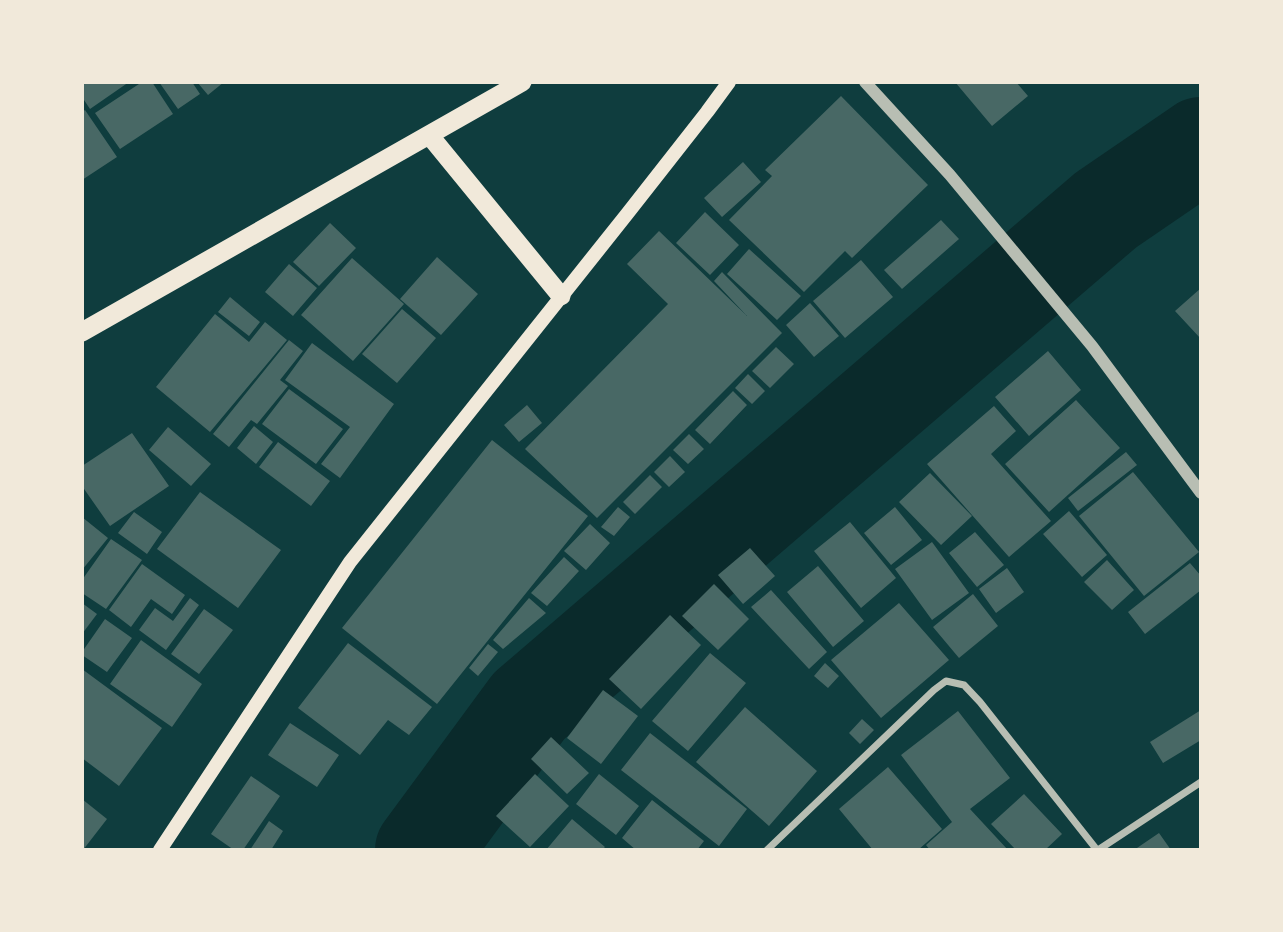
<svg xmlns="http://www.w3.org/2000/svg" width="1283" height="932" viewBox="0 0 1283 932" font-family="Barlow,sans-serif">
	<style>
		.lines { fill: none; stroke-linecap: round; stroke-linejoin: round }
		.river { stroke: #0a2a2b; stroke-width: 96 }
		.building { fill: #486865 }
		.minor { stroke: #b8beb3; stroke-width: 7 }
		.tertiary { stroke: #b8beb3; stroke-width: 12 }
		.secondary { stroke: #f1e9da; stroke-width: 14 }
		.trunk { stroke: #f1e9da; stroke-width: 19 }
	</style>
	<rect width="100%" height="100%" fill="#0f3d3e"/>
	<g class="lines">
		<path class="river" d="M423,850L529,706L1106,210L1201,145"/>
	</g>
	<path class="building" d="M82,82H129L90,109L82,97Z
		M142,82H152L173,114L120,149L95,113Z
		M159,82H192L200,94L178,109Z
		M197,82H224L208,95Z
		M955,82H1016L1028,96L992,126Z
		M841,96L928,185L852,258L845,251L804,292L729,220L772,176L765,170Z
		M85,110L117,157L82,180V112Z
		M743,162L761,182L722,217L704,198Z
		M705,212L739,245L710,275L676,243Z
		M941,220L959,239L902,289L884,270Z
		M330,223L356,248L319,286L293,262Z
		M659,231L747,316L714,281L722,272L782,333L597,518L525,449L668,304L627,264Z
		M749,249L801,296L777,320L727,274Z
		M437,257L478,294L441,335L400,299Z
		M352,258L404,304L353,361L301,315Z
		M861,260L893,297L845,338L813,301Z
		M289,264L317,288L293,316L265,292Z
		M1201,288V339L1175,311Z
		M230,297L260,322L249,336L218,312Z
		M810,303L839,336L814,357L786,325Z
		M402,309L436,338L397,383L362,354Z
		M215,314L249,342L265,322L287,340L210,432L156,387Z
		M289,340L303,351L280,380L288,386L257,424L251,420L229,447L213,434Z
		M312,343L394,404L340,478L321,464L350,427L285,380Z
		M776,347L794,364L770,388L752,371Z
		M1048,351L1081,390L1029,436L995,397Z
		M748,374L765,391L752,404L735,388Z
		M289,389L343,429L316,464L262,424Z
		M733,391L747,405L710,444L695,430Z
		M1076,400L1120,448L1049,512L1005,464Z
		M527,405L542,423L519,442L504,425Z
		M994,406L1016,431L991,454L1051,521L1009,557L927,464Z
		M254,426L273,442L256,464L237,448Z
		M168,427L211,464L191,486L149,450Z
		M132,433L169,486L110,526L82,486V466Z
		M689,434L704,449L688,464L673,450Z
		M492,440L588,516L437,704L342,628Z
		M278,442L330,481L311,506L259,467Z
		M1126,452L1137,465L1078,511L1068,498Z
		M670,456L685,472L669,487L654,472Z
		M1133,472L1199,552L1144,596L1079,516Z
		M930,473L972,516L941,545L899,502Z
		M650,475L662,487L635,514L623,502Z
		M200,492L281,550L238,608L157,549Z
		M618,507L630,517L614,536L601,527Z
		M895,507L922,540L891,565L864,533Z
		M1069,511L1107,555L1082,577L1043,534Z
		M134,512L162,532L147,554L118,533Z
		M82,517L108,538L82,570Z
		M850,522L896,578L861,608L814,551Z
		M590,524L610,543L586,570L564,551Z
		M975,532L1004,565L977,587L949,553Z
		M111,539L142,560L106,609L82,593V580Z
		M932,542L969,593L932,620L895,569Z
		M750,548L775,576L743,604L718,575Z
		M564,557L579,571L547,606L531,593Z
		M1107,560L1134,590L1112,610L1084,582Z
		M1190,563L1201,576V590L1145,634L1128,612Z
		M142,564L185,595L172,614L151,599L131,627L109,610Z
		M818,566L864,621L833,647L787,592Z
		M1007,568L1024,592L996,613L979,589Z
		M714,584L749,619L718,650L682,616Z
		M771,590L827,652L809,669L751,607Z
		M973,594L998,626L959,658L933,627Z
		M190,598L199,605L166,650L139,630L155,608L173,621Z
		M529,598L546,613L503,649L493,640Z
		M82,603L97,614L82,634Z
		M899,603L949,660L881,718L831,660Z
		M204,609L233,630L199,674L171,654Z
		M670,615L701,645L641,709L609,679Z
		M105,619L132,638L107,672L82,655V652Z
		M141,640L202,684L172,727L110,684Z
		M348,643L432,707L409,735L388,720L360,755L298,708Z
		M488,644L498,652L478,676L469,668Z
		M710,653L746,683L688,751L652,721Z
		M825,663L839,676L828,688L814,676Z
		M82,669L162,728L119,786L82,758Z
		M603,690L638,716L601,764L567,738Z
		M745,707L817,771L769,826L696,762Z
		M1201,710V740L1163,763L1150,742Z
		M958,711L1010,778L970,809L1008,850H930L926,845L952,822L901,755Z
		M862,719L874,730L860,744L849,733Z
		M290,723L339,755L317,787L268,755Z
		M650,733L747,809L719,846L621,770Z
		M551,737L589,773L567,794L531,759Z
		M888,767L942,829L918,850H873L839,809Z
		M535,774L569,806L530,847L496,816Z
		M599,774L639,806L616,835L576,804Z
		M251,776L280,796L243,850H234L211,834Z
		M1024,794L1062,834L1045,850H1016L991,824Z
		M82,799L107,819L83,850H82Z
		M652,800L704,841L697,850H636L622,838Z
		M572,819L605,847L602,850H546Z
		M269,821L283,831L271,850H250Z
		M1159,833L1171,850H1134Z"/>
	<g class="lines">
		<path class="minor" d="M767,850L934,690L946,681L964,685L980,702L1097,850
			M1098,850L1201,782"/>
		<path class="tertiary" d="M865,82L950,175L1092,346L1201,493"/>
		<path class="secondary" d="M160,850L350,562L627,214L707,112L729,82"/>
		<path class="trunk" d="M430,136L561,296
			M82,332L522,82"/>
	</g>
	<rect width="1283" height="932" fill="none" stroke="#f1e9da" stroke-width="168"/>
</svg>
